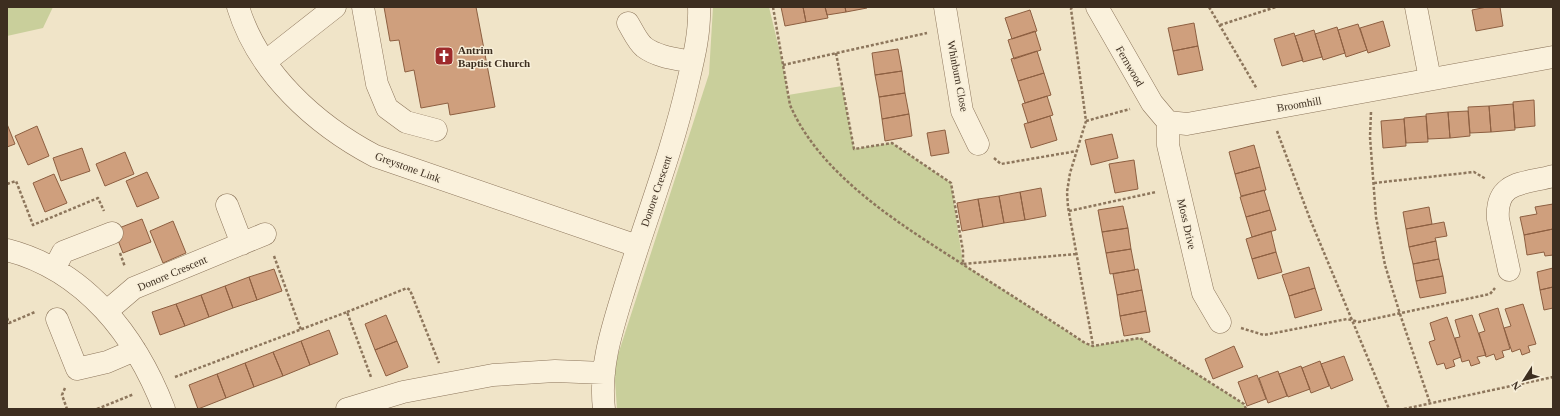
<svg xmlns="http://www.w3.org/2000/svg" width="1560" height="416" viewBox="0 0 1560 416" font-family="'Times New Roman',serif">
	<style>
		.green { fill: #c9cf9b }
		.building { fill: #cf9f7d; stroke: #8d5f41 }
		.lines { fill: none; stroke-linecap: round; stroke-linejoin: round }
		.minor-casing { stroke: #8d765c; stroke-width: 23 }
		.path { stroke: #8d765c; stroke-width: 2.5; stroke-dasharray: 3 2; stroke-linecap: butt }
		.minor { stroke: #faf1dc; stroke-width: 22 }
		.labels { text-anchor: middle; stroke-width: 3; stroke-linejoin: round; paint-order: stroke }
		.poi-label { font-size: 11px; font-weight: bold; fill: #3d2e20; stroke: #f7eed8; text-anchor: start }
		.street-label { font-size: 11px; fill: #3d2e20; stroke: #f7eed8 }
	</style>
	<rect width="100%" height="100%" fill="#f0e4c8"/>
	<path class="green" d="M7,7H53L43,28L7,36Z
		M713,7H769L783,65L788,95L842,86L854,149L892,143L951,183L963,264L1085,343L1093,346L1140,338L1244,404L1246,409H617L614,367L709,74Z"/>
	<path class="building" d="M384,7H476L495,107L450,115L448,103L421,108L414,70L405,72L399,40L390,41Z
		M781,7H803L806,22L785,26Z
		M803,7H825L828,18L806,22Z
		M825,7H845L846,12L827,15Z
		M845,7H867V8L846,12Z
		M1487,7H1500L1503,26L1476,31L1472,10Z
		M1030,10L1037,31L1012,39L1005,18Z
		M1383,21L1390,46L1368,53L1360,28Z
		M1194,23L1198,46L1173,51L1168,28Z
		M1358,24L1367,50L1346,57L1338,30Z
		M1337,27L1345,53L1323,60L1315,34Z
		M1314,30L1322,57L1303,62L1295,36Z
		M1035,31L1041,50L1014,59L1008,40Z
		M1294,33L1303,60L1282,66L1274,39Z
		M1198,46L1203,70L1178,75L1173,51Z
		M898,49L902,71L875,75L872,53Z
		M1037,51L1044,73L1018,81L1011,59Z
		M902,71L905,93L879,97L875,75Z
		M1044,73L1051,95L1025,103L1018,81Z
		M905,93L909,114L882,119L879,97Z
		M1047,96L1053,115L1028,123L1022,104Z
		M1534,100L1535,126L1515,128L1513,102Z
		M1513,104L1515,130L1491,132L1489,106Z
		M1489,106L1491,132L1470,133L1468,107Z
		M1468,111L1470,136L1450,138L1448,112Z
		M1448,112L1450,138L1428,139L1426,114Z
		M909,114L912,136L885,141L882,119Z
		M1050,116L1057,140L1031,148L1024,124Z
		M1426,116L1428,142L1406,143L1404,118Z
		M1404,119L1406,146L1383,148L1381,121Z
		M7,124L15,144L7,147Z
		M37,126L49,156L28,165L15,136Z
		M945,130L949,153L931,156L927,133Z
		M1112,134L1118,158L1091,165L1085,140Z
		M1254,145L1260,167L1235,174L1229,152Z
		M82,148L90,171L61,181L53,158Z
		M125,152L134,174L105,186L96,164Z
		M1134,160L1138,189L1115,193L1109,164Z
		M1260,167L1266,190L1241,196L1235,174Z
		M147,172L159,198L137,207L126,181Z
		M54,174L67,203L45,212L33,183Z
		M1041,188L1046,216L1025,220L1020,192Z
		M1264,190L1270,210L1246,217L1240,197Z
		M1020,192L1025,220L1004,223L999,196Z
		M999,196L1004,223L983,227L978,199Z
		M978,199L983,227L962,231L957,203Z
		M1553,204V229L1524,235L1520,217L1537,214L1535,207Z
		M1123,206L1128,228L1102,232L1098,210Z
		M1429,207L1432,224L1406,229L1403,212Z
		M1270,210L1276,230L1252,237L1246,217Z
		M142,219L151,242L123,253L114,230Z
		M173,221L186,253L163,263L150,231Z
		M1444,222L1447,236L1435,238L1436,241L1409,247L1406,229Z
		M1128,228L1131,249L1106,253L1102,232Z
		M1553,229V255L1545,256L1544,252L1527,255L1524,235Z
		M1271,231L1276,252L1252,259L1246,239Z
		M1436,241L1439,259L1413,264L1409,247Z
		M1131,249L1135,270L1110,274L1106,253Z
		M1276,252L1282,272L1258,279L1252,259Z
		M1439,259L1443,276L1416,281L1413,264Z
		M1309,267L1315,288L1289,296L1282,275Z
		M1553,268V287L1540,290L1537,272Z
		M274,269L282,291L257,300L249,277Z
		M1138,269L1142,290L1117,295L1113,274Z
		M1443,276L1446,293L1420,298L1416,281Z
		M249,277L257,300L233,308L225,286Z
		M225,286L233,308L209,317L201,295Z
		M1553,287V308L1544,310L1540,290Z
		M1315,288L1322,310L1295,318L1289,296Z
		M1142,290L1146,311L1120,316L1117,295Z
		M201,295L209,317L185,326L176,304Z
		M176,304L185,326L160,335L152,312Z
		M1523,304L1536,344L1528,346L1530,352L1522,355L1520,349L1512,352L1504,328L1511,326L1505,309Z
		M1498,308L1510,349L1502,351L1504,357L1496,360L1494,354L1486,357L1479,333L1485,331L1479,314Z
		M1146,311L1150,332L1124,336L1120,316Z
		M386,315L397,341L375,350L365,324Z
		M1472,315L1486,355L1477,357L1480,363L1471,366L1469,360L1462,362L1455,338L1460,337L1455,320Z
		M1447,317L1461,357L1453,360L1455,366L1446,369L1444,363L1437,365L1429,342L1435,340L1430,323Z
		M329,330L338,354L310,365L301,341Z
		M301,341L310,365L283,376L273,352Z
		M397,341L408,367L386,376L375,350Z
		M1234,346L1243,367L1213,379L1205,359Z
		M273,352L283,376L254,387L245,363Z
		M1344,356L1353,380L1331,389L1321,364Z
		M1320,361L1329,386L1311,393L1302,368Z
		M245,363L254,387L226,398L217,374Z
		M1301,366L1310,389L1288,397L1279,374Z
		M1278,371L1287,396L1268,403L1259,378Z
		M217,374L226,398L198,409L189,385Z
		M1257,375L1266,399L1247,406L1238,382Z"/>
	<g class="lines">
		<g class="minor-casing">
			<path id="minor" d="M238,7C258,73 316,125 375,156L637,246
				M363,7L377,84L387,108L406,122L436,130
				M945,7L962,111L978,144
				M1097,7L1152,103L1168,122
				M1416,7L1430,79
				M628,23C633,31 637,41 644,47C657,57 677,59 692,62
				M265,62L335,7
				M1168,122L1187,124L1553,57
				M1168,122V145L1203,293L1220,322
				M227,205L242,244
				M7,250C85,270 136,336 164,409
				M54,269L63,252L112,233
				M1509,270L1498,219C1495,180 1525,184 1553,176
				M107,311L134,288L265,234
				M57,319L77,369L107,362L135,350
				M347,409L403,392L493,375L555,371L604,373
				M604,409C599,368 612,329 624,290C645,221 672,153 688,82C694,57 700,32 699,7"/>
		</g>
		<path class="path" d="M773,7L790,105C821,177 903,226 967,267C1006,292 1046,317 1085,343L1093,346L1140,338L1244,404L1246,409
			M1072,7L1071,9L1086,121L1070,173L1067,192L1068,207L1093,345
			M1209,7L1257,89
			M1220,25L1276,7
			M836,53L854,149L892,143L951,183L963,251V264L1076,254
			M783,65L927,33
			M1371,112L1370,137L1376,217L1385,265L1400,314L1430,403
			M1086,121L1130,109
			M1277,131L1310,219L1389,409
			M994,158L1001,164L1077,151
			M1374,183L1474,172L1486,179
			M7,184L16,181L33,225L98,198L104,211
			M1069,211L1156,192
			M120,253L125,267
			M274,256L301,330
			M347,312L407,288L410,290L439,363
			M7,318L9,323L35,312
			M1241,328L1264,335L1347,319L1359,322L1490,294L1495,288
			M175,377L347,312L371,377
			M65,388L62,395L67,409
			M97,409L134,394
			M1404,409L1553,377"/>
		<use href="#minor" class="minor"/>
	</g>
	<defs>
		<g id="church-square" transform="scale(1)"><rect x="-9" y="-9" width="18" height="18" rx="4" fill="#9e2a2b" stroke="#f7eed8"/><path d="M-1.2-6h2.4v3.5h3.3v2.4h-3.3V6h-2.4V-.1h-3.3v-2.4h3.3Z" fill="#fff"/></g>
	</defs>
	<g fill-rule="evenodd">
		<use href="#church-square" x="444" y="56"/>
	</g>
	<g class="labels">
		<g class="poi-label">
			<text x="458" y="54">Antrim<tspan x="458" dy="13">Baptist Church</tspan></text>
		</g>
		<g class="street-label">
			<text transform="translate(1130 66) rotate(60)" y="4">Fernwood</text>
			<text transform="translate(958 76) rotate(79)" y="4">Whinburn Close</text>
			<text transform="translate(1299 104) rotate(-10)" y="4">Broomhill</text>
			<text transform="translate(408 167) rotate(20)" y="4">Greystone Link</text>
			<text transform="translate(656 191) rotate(-71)" y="4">Donore Crescent</text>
			<text transform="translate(1187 224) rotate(77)" y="4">Moss Drive</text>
			<text transform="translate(172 273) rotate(-23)" y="4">Donore Crescent</text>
		</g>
	</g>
	<rect width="1560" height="416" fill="none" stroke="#3d2e20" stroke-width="16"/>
	<g transform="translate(1524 380) rotate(234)" stroke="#f7eed8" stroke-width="3" paint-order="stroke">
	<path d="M0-3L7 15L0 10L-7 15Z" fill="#3d2e20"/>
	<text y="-6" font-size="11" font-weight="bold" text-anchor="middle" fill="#3d2e20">N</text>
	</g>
</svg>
